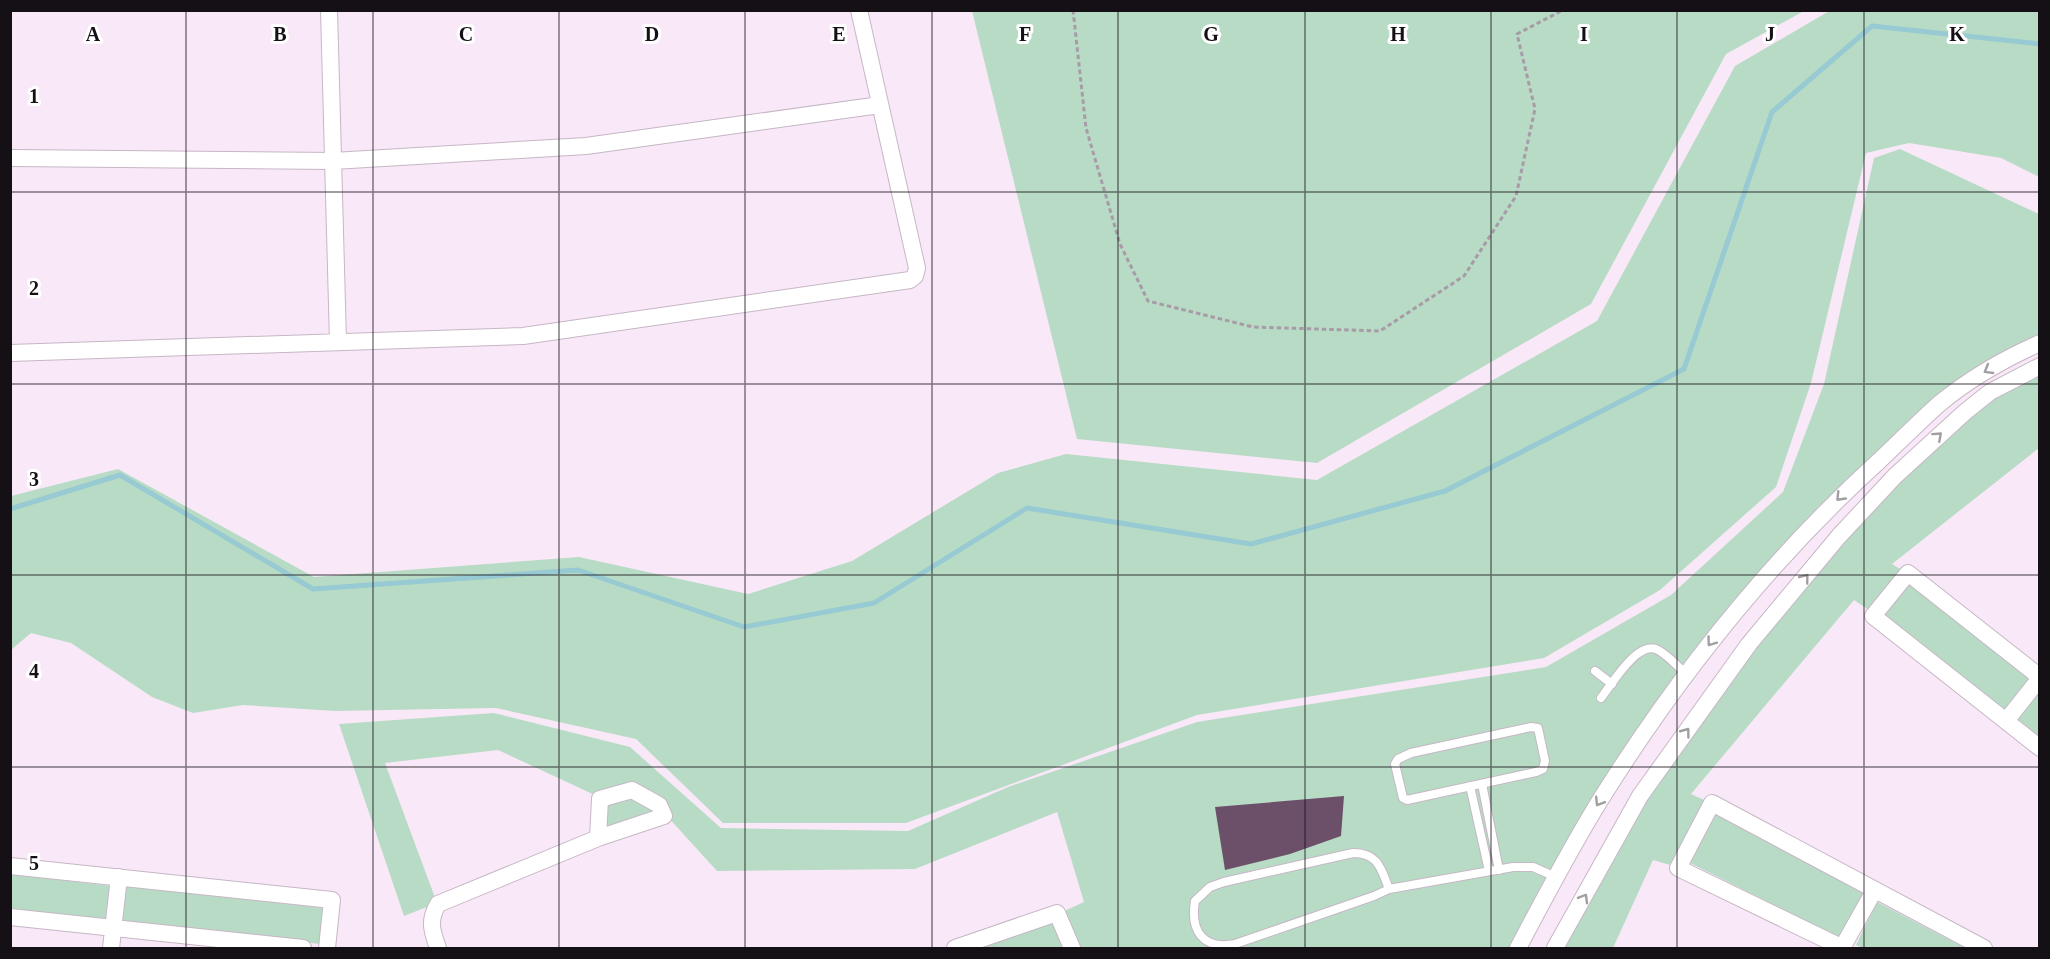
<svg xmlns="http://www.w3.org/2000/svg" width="2050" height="959" viewBox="0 0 2050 959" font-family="Georgia,serif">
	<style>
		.green { fill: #b8dbc5 }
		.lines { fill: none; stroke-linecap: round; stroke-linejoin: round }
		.stream { stroke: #97cad2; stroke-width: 5 }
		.building { fill: #6c506a }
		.service-casing { stroke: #c6b7c5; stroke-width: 10 }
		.minor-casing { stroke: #c6b7c5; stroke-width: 18 }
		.path { stroke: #a79ba7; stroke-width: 3; stroke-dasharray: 4.5 3; stroke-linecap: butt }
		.service { stroke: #fff; stroke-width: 8 }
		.minor { stroke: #fff; stroke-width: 16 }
		.oneway { stroke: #a19fa1 }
		.grid { fill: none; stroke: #151015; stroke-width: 1.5; stroke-opacity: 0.55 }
		.grid-label { font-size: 20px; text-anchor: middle; font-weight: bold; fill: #151015; stroke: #fff; stroke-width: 6; stroke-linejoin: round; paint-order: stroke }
	</style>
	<rect width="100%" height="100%" fill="#f9e9f8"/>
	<path class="green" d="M1831,10L2039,11V177L2001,158L1909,143L1866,153L1811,383L1776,487L1660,590L1544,658L1197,715L906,823H723L636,739L496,708L335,711L243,705L193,713L152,697L71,643L31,633L11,650V496L118,469L314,577L579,557L748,594L852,561L998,473L1066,454L1317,480L1597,321L1735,66Z
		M972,11V10L1804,11L1726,54L1591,304L1317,463L1077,439Z
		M1900,149L2039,214V339L1981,368L1851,483L1651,719L1516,948H1075L1062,912L1084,902L1057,812L915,869L717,871L666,815L633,788L599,797L498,750L385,763L437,903L404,916L339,724L494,713L630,747L721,828L908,831L1008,787L1197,722L1546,667L1671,595L1783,492L1824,384L1874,158Z
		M2039,374V448L1892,564L1905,572L1872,612L1854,600L1691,794L1711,803L1677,867L1653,860L1613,948H1558L1643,798L1714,699L1842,541L1899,481L1992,399Z
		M1908,579L2034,678L2005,714L1881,614Z
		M2039,689V739L2015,719Z
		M631,794L660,815L601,834L603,803Z
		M1716,813L1866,892L1838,937L1690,863Z
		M11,874L111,886L106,919L11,909Z
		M124,886L324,908L320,944L120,923Z
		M1877,902L1965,948H1863L1856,945Z
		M1055,919L1067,948H973Z"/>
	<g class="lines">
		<path class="stream" d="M10,509L120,475L313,589L578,570L744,627L874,603L1027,508L1251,544L1445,491L1684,369L1772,112L1872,26L2040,44"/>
	</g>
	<path class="building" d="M1344,796L1341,836L1290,854L1225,870L1215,807Z"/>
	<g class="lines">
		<g class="service-casing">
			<path id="service" d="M1595,671L1612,684
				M1601,698C1612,684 1638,639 1658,650C1669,656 1678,667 1687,675
				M1531,727L1538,728L1545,761L1543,769L1536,772L1407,800L1403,798L1395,764L1398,759L1411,753Z
				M1482,784L1499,870
				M1470,786L1489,871
				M1389,889C1381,868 1378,853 1353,853L1224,882L1210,887L1195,901C1190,931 1203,950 1235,944L1374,896L1389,889L1513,867H1533L1556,877"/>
		</g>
		<g class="minor-casing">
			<path id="minor" d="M329,10L338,342
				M10,158L333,161L586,146L880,105
				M10,353L523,336L910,280L915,276L917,268L859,10
				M2040,677L1908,573L1873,616L2040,748
				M2006,721L2040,678
				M632,790L659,805L664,816L598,838L600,799Z
				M10,866L332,900L327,948
				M10,917L303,948
				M111,948L119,877
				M438,948C432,931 428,921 438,904L598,838
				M955,948L1057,913L1072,948
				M1518,948C1544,899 1570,849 1599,802C1677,677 1771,559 1880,460C1900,441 1919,422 1939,404C1969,379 2004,359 2040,343
				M1555,948L1640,796L1749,644L1839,536L1895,476L1965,412L1990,392L2040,366
				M1842,948L1874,891
				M1843,948L1678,868L1712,803L1984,948"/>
		</g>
		<path class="path" d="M1073,10L1086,128L1120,244L1148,301L1253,327L1380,331L1464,276L1516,196L1535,109L1517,34L1563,10"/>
		<use href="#service" class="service"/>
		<use href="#minor" class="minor"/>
	</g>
	<defs><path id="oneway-chevron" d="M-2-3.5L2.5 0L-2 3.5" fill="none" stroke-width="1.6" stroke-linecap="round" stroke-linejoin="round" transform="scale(1.5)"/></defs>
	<g class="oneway">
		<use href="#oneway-chevron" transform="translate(1988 370) rotate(150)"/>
		<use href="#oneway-chevron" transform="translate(1938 436) rotate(-42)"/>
		<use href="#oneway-chevron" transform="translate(1840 497) rotate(134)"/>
		<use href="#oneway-chevron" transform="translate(1805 578) rotate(-51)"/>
		<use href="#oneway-chevron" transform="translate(1711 642) rotate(126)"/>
		<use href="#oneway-chevron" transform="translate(1686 732) rotate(-53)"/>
		<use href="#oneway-chevron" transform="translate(1599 802) rotate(122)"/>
		<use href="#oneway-chevron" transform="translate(1584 898) rotate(-60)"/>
	</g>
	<path class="grid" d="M186,10V948M373,10V948M559,10V948M745,10V948M932,10V948M1118,10V948M1305,10V948M1491,10V948M1677,10V948M1864,10V948M10,192H2040M10,384H2040M10,575H2040M10,767H2040"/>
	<g class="grid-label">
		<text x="93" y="41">A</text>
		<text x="280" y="41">B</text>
		<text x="466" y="41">C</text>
		<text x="652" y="41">D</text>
		<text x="839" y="41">E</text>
		<text x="1025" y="41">F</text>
		<text x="1211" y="41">G</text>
		<text x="1398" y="41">H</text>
		<text x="1584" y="41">I</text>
		<text x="1770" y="41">J</text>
		<text x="1957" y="41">K</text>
		<text x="34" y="103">1</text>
		<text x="34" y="295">2</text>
		<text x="34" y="486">3</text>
		<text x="34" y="678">4</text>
		<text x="34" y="870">5</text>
	</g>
	<rect width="2050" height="959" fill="none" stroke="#151015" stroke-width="24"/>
</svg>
